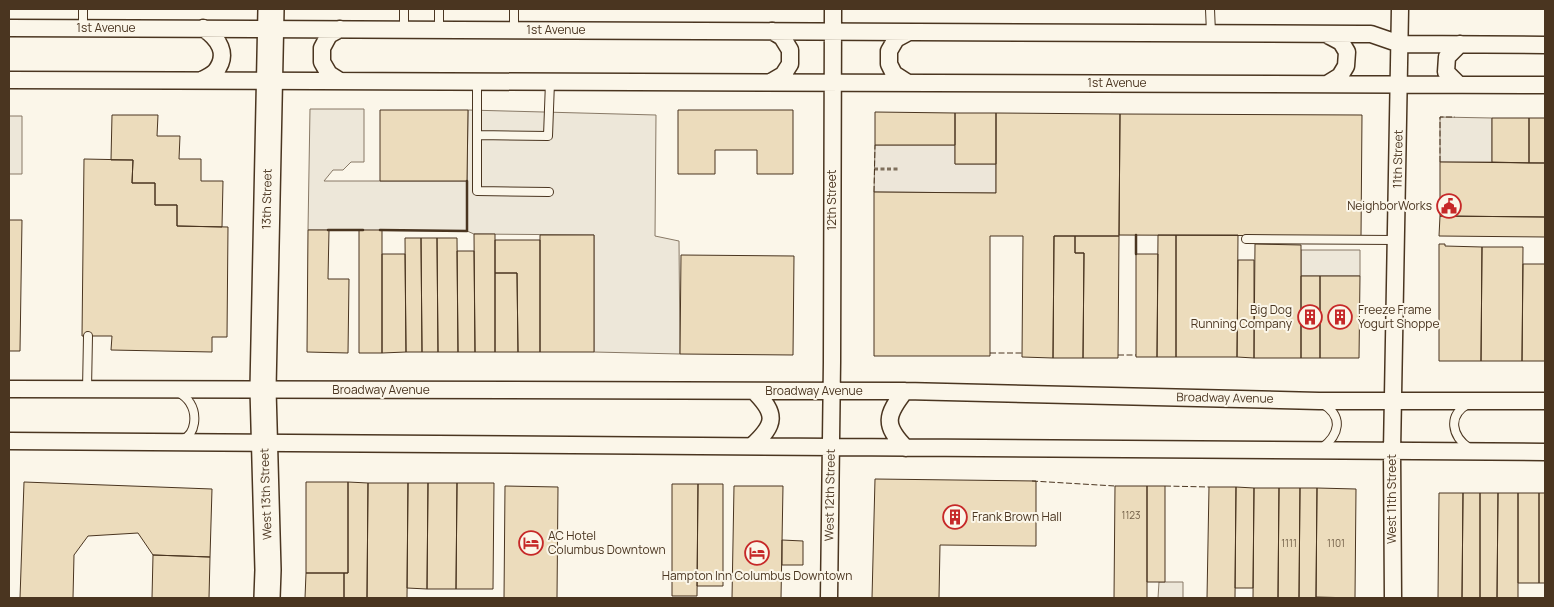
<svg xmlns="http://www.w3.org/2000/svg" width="1554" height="607" viewBox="0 0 1554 607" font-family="Manrope,sans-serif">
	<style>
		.green { fill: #ede6d9; stroke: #887966 }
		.parking { fill: #ede7d9; stroke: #887966 }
		.building { fill: #ecdcbc; stroke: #4a3520 }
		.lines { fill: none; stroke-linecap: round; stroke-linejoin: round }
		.lane-casing { stroke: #4a3520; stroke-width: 10 }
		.street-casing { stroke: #4a3520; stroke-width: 19 }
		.primary-casing { stroke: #4a3520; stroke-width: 28 }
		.path { stroke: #7f6f5c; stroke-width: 3; stroke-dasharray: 4 2.5; stroke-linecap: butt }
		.lane { stroke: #fbf6e9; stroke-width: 8 }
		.street { stroke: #fbf6e9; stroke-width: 16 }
		.primary { stroke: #fbf6e9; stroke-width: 25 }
		.fence { stroke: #4a3520; stroke-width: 1; stroke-dasharray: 6 2.5; stroke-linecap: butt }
		.wall { stroke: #4a3520; stroke-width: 2.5 }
		.labels { text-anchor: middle; stroke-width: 4; stroke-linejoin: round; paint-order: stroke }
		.number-label { font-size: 10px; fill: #725f47 }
		.street-label { font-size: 12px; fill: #4a3520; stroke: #fbf6e9 }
		.poi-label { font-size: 12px; fill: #4a3520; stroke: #fbf6e9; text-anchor: start }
	</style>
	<rect width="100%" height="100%" fill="#fbf6e9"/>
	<path class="green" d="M875,145H955V164H996V193L874,192Z"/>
	<path class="parking" d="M310,109H364V162H351L343,170H333L324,181H467L468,110L656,115L655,236L679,241L680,354L594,352V235L474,234L467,231L308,230Z
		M9,116H22V174H9Z
		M1440,117L1492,118V162H1440Z
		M1301,250H1360V276H1301Z
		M1159,582H1183V598H1158Z"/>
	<path class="building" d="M380,110H468L467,181H380Z
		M678,110H793V174H757V150H715V174H678Z
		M875,112L955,113V145H875Z
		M955,113H996V164H955Z
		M996,113L1120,114L1119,236H1054L1053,358L1022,357L1023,236H990V356H874V192L996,193Z
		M1120,114L1362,115L1361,236L1119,235Z
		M112,115H158L157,136H180L179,159H201V181H223L222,227L177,226V205H155V183H132L133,160H111Z
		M1492,118H1529V163L1492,162Z
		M1529,118H1545V163H1529Z
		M84,159L133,160L132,183H155V205H177V226L228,227L227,337H212V352L111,350L112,336H82Z
		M1440,162L1545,163V217L1440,216Z
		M1440,216L1545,217V237L1439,236Z
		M9,220H22L20,351H9Z
		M308,230H329L328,279H349L348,353L307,352Z
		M359,230H382V353H359Z
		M474,234H495V352H475Z
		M540,235H594V352H540Z
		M1158,235H1176V357H1157Z
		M1176,235H1238L1237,357H1176Z
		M1054,236H1075V253H1084L1083,358H1053Z
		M1075,236H1119L1118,358H1083L1084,253H1075Z
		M405,238H421L422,352H406Z
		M421,238H437L438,352H422Z
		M437,238H457L458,352H438Z
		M495,240H540V352H518L517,273H495Z
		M1255,244L1301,245V358H1254Z
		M1439,244H1445V246L1482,247L1481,361H1439Z
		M1482,247H1523L1522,361H1481Z
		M457,251H474L475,352H458Z
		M382,254H405L406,352L382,353Z
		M1136,254H1158L1157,357H1136Z
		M681,255L794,256L793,355L680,354Z
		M1238,260H1254V358L1237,357Z
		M1523,264H1545V361H1522Z
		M495,273H517L518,352H495Z
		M1301,276H1320V358H1301Z
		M1320,276H1360L1359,358H1320Z
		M875,479L1036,481V546L940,545L939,598H872Z
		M24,482L212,489L210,557L153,555L138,533L88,536L74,555L73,598H20Z
		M306,482H348V573H306Z
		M348,482L368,483L367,598H344V573H348Z
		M368,483H408L407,598H367Z
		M408,483H428L427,589L407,588Z
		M428,483H457L456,589H427Z
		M457,483H494L493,589H456Z
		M672,484H698L697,596H672Z
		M698,484H723V586H697Z
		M505,486L558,487L557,598H504Z
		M734,486H783L781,598H732Z
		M1115,486H1147V598H1114Z
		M1147,486H1165V582H1147Z
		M1209,487H1236L1235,598H1207Z
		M1236,487L1254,488L1253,588H1235Z
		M1254,488H1279L1278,598H1253Z
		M1279,488H1300L1299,598H1278Z
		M1300,488H1317L1316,598H1299Z
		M1317,488L1356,489L1355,598L1316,597Z
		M1439,493H1463L1462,598H1438Z
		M1463,493H1480V598H1462Z
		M1480,493H1498L1497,598H1480Z
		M1498,493H1518V598H1497Z
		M1518,493H1539V583H1518Z
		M1539,493H1545V583H1539Z
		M782,540L803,541V565H782Z
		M153,555L210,557L209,598H152Z
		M306,573H344V598H305Z"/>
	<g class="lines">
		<g class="lane-casing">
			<path id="lane" d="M404,9V29
				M514,9V30
				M1210,9L1211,33
				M83,28V9
				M439,29V9
				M477,81V191L549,192
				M477,135L548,136L550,82
				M1246,239L1396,240
				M87,389L88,336
				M178,392C183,395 187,398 190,403C197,414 196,434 183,439
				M1468,404C1447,416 1452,436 1469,448
				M1322,448C1339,435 1344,417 1323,404"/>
		</g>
		<g class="street-casing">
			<path id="street" d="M9,28L1361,34H1371L1400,44L1545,45
				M1326,34L1341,42L1347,52L1346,66L1340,76L1327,84
				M9,80L1545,85
				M202,80C206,78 212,75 215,72C230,54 218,38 203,28
				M340,81L329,74L322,62V48L329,35L340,29
				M771,82L783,75L790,64V50L782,37L772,31
				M908,83L894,74L889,64V51L896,39L909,32
				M1458,84L1446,72L1447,57L1460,44
				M9,389L905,391L1319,401H1545
				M905,391C886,415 883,425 906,448
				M9,441L1545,452
				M752,446C776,424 777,414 754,391
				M829,598L832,362L833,9
				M1393,598L1392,451L1400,9"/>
		</g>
		<g class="primary-casing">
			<path id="primary" d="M267,598L268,570L263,389L271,9"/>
		</g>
		<path class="path" d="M874,169H900"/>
		<use href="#lane" class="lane"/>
		<use href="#street" class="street"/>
		<use href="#primary" class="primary"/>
		<path class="fence" d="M1440,162V117H1455
			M874,192L875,145
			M990,353H1023
			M1118,355H1136
			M1032,481L1115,486
			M1165,486L1209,487"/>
		<path class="wall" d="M328,230H363
			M380,230L467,231V181
			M1136,254V235"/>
	</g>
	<defs>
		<g id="civic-ring" transform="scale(1.25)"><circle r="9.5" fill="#fbf6e9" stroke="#c62828" stroke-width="1.5"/><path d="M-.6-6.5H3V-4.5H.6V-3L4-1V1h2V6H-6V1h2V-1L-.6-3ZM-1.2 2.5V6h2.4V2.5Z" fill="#c62828"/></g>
		<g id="building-ring" transform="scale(1.25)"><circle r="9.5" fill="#fbf6e9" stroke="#c62828" stroke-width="1.5"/><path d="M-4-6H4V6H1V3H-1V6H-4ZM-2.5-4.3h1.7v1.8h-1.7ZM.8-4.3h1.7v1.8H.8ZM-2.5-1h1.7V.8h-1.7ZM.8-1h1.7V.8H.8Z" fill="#c62828"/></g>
		<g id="hotel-ring" transform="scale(1.25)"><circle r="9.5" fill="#fbf6e9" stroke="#c62828" stroke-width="1.5"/><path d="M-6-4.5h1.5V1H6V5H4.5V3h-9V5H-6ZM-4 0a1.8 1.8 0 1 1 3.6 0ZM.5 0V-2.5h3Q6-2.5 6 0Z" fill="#c62828"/></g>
	</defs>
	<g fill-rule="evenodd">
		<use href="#civic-ring" x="1449" y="206"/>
		<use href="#building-ring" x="1310" y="317"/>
		<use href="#building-ring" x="1340" y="317"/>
		<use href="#building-ring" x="955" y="517"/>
		<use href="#hotel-ring" x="531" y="543"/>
		<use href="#hotel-ring" x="757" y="553"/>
	</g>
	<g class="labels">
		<g class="number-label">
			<text x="1131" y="519">1123</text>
			<text x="1289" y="547">1111</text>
			<text x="1336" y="547">1101</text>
		</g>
		<g class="street-label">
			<text x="106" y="32">1st Avenue</text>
			<text x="556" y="34">1st Avenue</text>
			<text x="1117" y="87">1st Avenue</text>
			<text transform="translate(1398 159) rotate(-89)" y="4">11th Street</text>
			<text transform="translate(267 199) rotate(-89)" y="4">13th Street</text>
			<text transform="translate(832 200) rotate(-90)" y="4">12th Street</text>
			<text x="381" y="394">Broadway Avenue</text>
			<text x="814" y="395">Broadway Avenue</text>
			<text transform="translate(1225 398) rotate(1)" y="4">Broadway Avenue</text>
			<text transform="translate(266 494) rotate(-92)" y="4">West 13th Street</text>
			<text transform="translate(830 495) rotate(-89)" y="4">West 12th Street</text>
			<text transform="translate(1392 499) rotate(-90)" y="4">West 11th Street</text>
		</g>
		<g class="poi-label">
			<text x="1432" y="210" text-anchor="end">NeighborWorks</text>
			<text x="1292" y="314" text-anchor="end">Big Dog<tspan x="1292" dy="14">Running Company</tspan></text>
			<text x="1358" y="314">Freeze Frame<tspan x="1358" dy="14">Yogurt Shoppe</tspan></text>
			<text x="972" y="521">Frank Brown Hall</text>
			<text x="548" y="540">AC Hotel<tspan x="548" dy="14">Columbus Downtown</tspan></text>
			<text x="757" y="580" text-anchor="middle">Hampton Inn Columbus Downtown</text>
		</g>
	</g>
	<rect width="1554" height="607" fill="none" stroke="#4a3520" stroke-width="20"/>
</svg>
